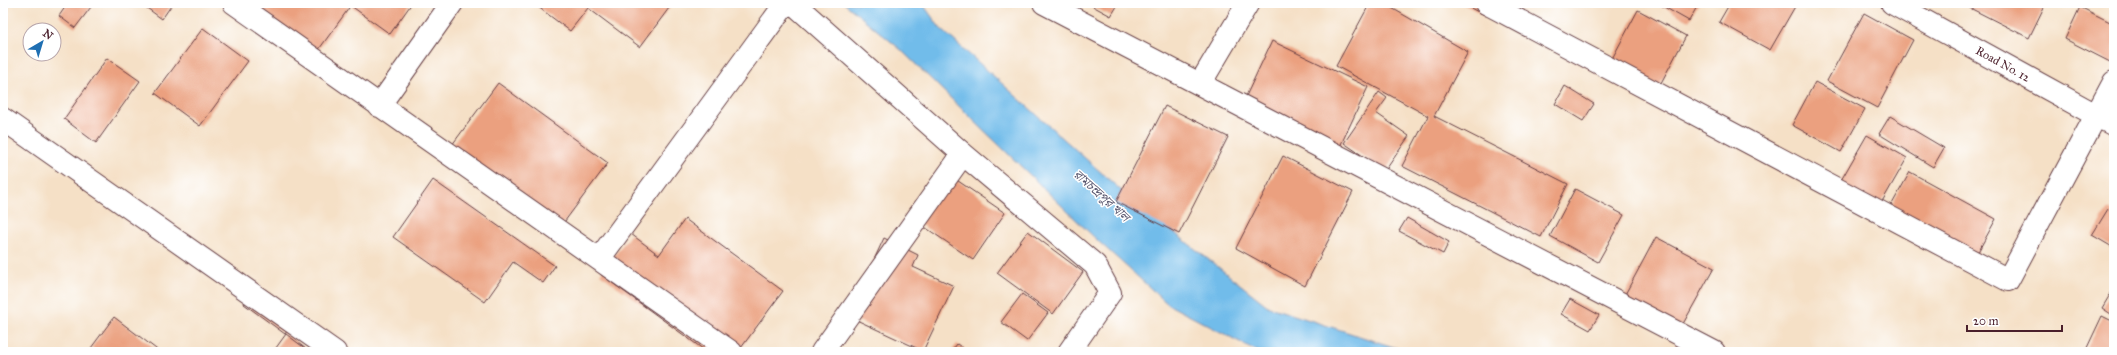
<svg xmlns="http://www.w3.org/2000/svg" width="2117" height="355" viewBox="0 0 2117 355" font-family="'IM FELL Great Primer','Noto Serif Bengali',serif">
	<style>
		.water { fill: #71bcea; stroke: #5e6e8a }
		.building { fill: #eba07f }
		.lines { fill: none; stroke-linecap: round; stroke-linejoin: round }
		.minor-casing { stroke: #643c42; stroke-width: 24 }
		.minor { stroke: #fff; stroke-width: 22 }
		.labels { text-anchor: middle; stroke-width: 3; stroke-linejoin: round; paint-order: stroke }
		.street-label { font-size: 12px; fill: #4a1f2b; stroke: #fff }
		.water-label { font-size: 13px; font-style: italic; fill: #58566e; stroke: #fff }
	</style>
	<rect width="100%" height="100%" fill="#fff"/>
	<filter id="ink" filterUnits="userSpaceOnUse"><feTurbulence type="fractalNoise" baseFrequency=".025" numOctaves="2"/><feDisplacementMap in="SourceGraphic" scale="8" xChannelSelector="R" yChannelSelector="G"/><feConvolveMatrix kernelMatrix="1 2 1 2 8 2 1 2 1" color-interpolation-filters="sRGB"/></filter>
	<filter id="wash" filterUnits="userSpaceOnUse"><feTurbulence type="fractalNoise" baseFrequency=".012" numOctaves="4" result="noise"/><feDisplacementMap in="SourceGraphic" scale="16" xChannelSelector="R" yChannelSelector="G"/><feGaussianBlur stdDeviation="0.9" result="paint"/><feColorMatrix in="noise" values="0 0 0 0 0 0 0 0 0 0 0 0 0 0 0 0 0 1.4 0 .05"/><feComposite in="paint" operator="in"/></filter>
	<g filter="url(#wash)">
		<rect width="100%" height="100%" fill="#f5e0c6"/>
		<path class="water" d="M844,3H922L940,28L1124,193L1269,307L1409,352H1259L1169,305L1097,240L900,49Z"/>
		<g id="blocks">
			<path class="building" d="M68,3H94L75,28L59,16Z
				M140,3H173L162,19Z
				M257,3H342L349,8L317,52L254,7Z
				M347,3H412L390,34Z
				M533,3H671L672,4L640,47L588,8L570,31Z
				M1087,3H1119L1111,16Z
				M1370,3H1383L1468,52L1434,116L1568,184L1541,237L1402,166L1428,116L1336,66Z
				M1461,3H1493L1486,16Z
				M1657,3H1699L1689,21Z
				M1730,3H1797L1770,50L1719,22Z
				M1970,3H2046L2029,38L1968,7Z
				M2080,7L2114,24V59L2112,63L2065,39Z
				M1638,10L1686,36L1654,96L1606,70Z
				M1864,13L1913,40L1877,108L1827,81Z
				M203,28L248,61L200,126L155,93Z
				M1272,41L1368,87L1335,157L1239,111Z
				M107,58L140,81L96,143L64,119Z
				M1815,82L1865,109L1841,152L1792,125Z
				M498,83L608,163L556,233L446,153Z
				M1565,86L1594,104L1583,121L1555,104Z
				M1379,92L1387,98L1376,113L1409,136L1385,171L1344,143Z
				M1165,106L1228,137L1179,234L1116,202Z
				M1890,116L1944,148L1933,167L1879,134Z
				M1867,135L1907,158L1876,212L1836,189Z
				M1283,156L1353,192L1305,286L1236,248Z
				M942,170L1005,213L973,260L910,217Z
				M1910,172L1996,219L1973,261L1887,213Z
				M433,180L555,266L543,283L513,262L485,302L393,237Z
				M1575,189L1624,215L1598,262L1550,236Z
				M2108,209L2114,213V248L2092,235Z
				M1407,218L1449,242L1443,254L1399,231Z
				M685,219L783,291L738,352H707L600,274L631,234L659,255Z
				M1028,231L1083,272L1053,314L997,273Z
				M1656,237L1714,268L1679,331L1622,300Z
				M884,238L918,255L913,267L954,286L923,351L848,316Z
				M2114,288V316L2102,308Z
				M251,293L293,323L285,334L244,304Z
				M1022,294L1048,313L1027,341L1001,322Z
				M1570,299L1599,315L1590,330L1561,314Z
				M2102,316L2114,322V345L2111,352H2085Z
				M114,317L160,352H97L91,348Z
				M286,334L306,349L304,352H273Z
				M957,344L968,352H951Z"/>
		</g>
	</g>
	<g filter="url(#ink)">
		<use href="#blocks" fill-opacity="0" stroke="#643c42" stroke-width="1"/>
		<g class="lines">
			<g class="minor-casing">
				<path id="minor" d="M234,3L731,352
					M793,3L963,154L1095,265L1110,293L1069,352
					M1044,3L1714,352
					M1486,3L2008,280L2114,82
					M1892,3L2114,125
					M1200,84L1248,3
					M379,106L452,3
					M3,119L335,352
					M599,259L786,3
					M822,352L963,154"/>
			</g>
			<use href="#minor" class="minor"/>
		</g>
	</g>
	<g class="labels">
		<g class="street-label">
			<text transform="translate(2003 64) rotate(29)" y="4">Road No. 12</text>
		</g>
		<g class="water-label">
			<text transform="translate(1102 195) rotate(42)" y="5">রামচন্দ্রপুর খাল</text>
		</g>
	</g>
	<rect width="2117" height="355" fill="none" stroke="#fff" stroke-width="16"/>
	<g transform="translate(42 42) rotate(38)"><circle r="19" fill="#ffffff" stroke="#b7a5aa"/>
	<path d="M0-3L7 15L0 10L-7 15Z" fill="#1f6fb2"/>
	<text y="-6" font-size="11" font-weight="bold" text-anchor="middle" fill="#4a1f2b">N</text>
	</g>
	<path d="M1967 325v6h95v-6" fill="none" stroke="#4a1f2b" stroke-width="2"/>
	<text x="1973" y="325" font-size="12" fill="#4a1f2b" stroke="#ffffff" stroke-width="3" paint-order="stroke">20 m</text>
</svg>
